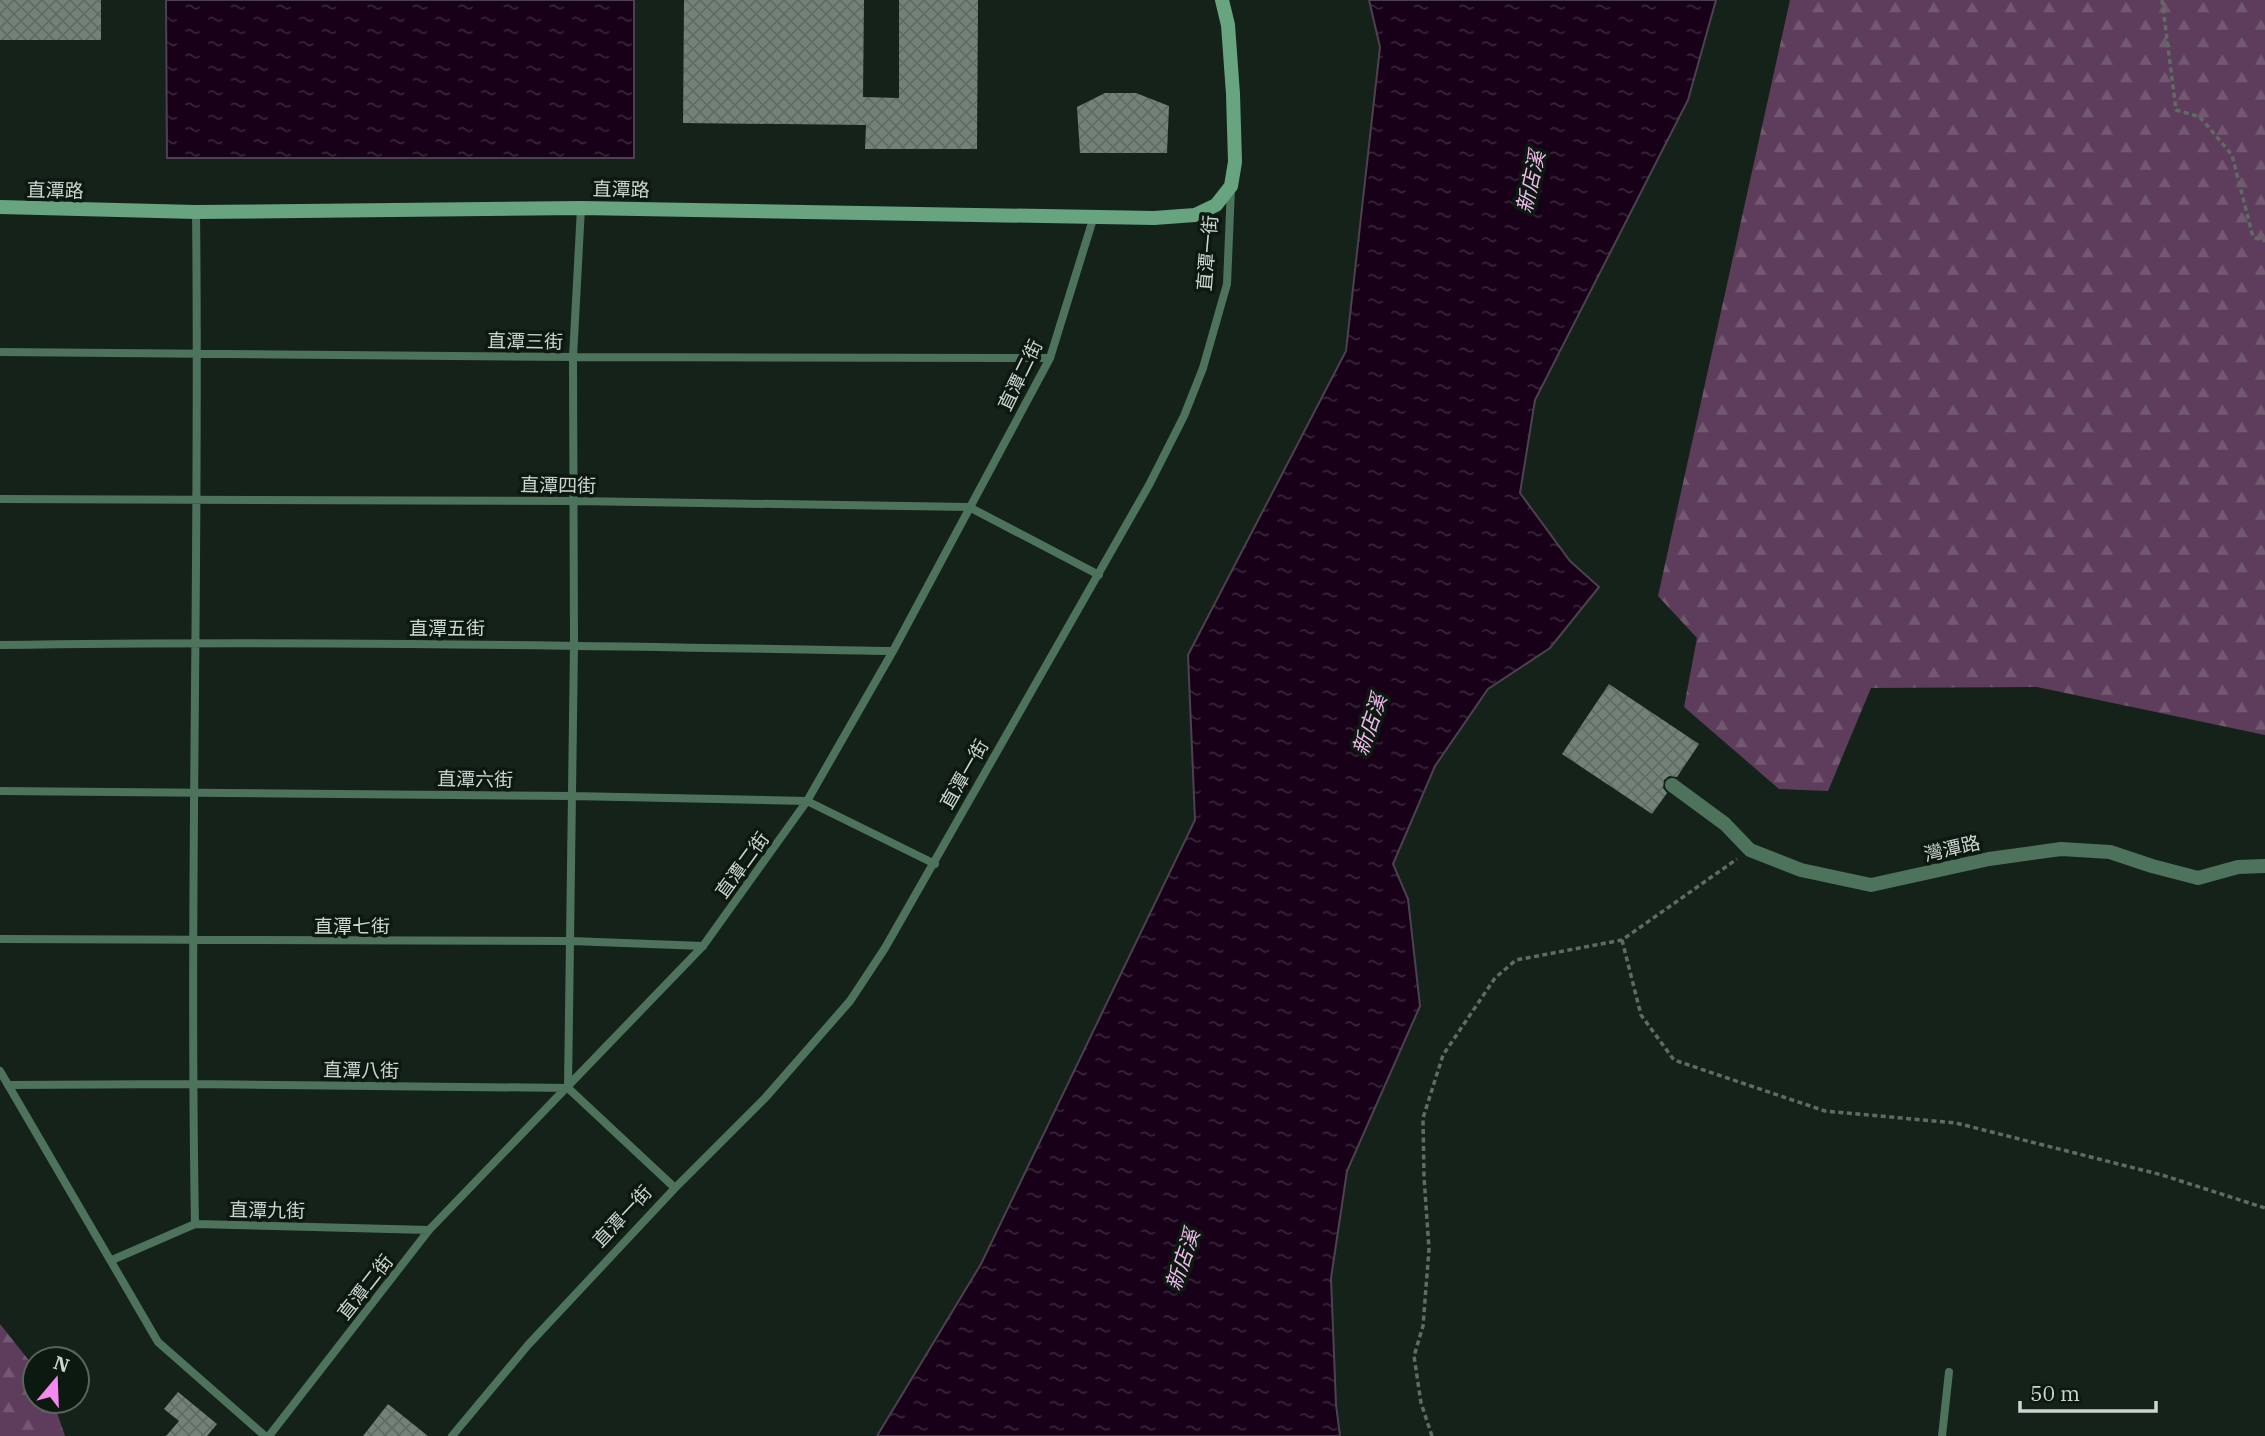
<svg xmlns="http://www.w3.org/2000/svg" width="2265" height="1436" viewBox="0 0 2265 1436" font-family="'IBM Plex Serif','Noto Sans TC',serif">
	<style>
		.forest { fill: url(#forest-firs) }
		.water { fill: url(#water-ripples); stroke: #4e414f; stroke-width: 2 }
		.building { fill: url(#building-cross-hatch) }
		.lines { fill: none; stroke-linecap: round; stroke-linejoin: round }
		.path { stroke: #606b63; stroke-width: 3.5; stroke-dasharray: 5 3.5; stroke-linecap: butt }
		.lane { stroke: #4e735c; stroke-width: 8 }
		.street { stroke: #4e735c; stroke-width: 14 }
		.secondary { stroke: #67a47f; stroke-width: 14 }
		.labels { text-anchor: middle; stroke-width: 7; stroke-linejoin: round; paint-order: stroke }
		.street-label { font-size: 19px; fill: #cdd5cf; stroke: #0c1911 }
		.water-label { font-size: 21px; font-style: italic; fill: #f1b9ed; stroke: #0c1911 }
	</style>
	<defs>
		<pattern id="forest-firs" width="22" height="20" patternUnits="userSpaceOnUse" patternTransform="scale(1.75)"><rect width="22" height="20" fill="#5d3d5b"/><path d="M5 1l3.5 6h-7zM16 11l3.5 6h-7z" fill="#735872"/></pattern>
		<pattern id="water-ripples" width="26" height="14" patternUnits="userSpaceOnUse" patternTransform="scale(1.75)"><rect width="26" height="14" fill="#180118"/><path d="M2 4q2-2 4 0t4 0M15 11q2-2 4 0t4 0" fill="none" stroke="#382539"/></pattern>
		<pattern id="building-cross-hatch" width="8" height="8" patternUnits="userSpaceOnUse" patternTransform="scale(1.75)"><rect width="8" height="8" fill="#728278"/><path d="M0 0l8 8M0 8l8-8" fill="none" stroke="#606b64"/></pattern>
	</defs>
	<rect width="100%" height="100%" fill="#15221a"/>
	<path class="forest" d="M1790,0H2265V735L2037,687L1871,688L1828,791L1779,789L1684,707L1697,638L1658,596Z
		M0,1324L35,1368V1401H53L65,1436H0Z"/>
	<path class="water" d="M166,0H634V158H167Z
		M1369,0H1716L1688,100L1535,400L1520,493L1570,561L1599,587L1550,648L1488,689L1435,766L1393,864L1408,899L1420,1006L1347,1171L1331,1278L1336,1405L1340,1436H877L981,1264L1195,820L1188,655L1346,351L1380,47Z"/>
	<path class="building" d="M0,0H101V40H0Z
		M684,0H864L863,97L899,98V0H978L977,149H865L866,125L683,123Z
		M1105,93H1136L1169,106L1167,153H1080L1077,107Z
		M1609,684L1699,744L1677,777L1669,776L1664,780L1663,788L1667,793L1652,814L1562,754Z
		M178,1392L217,1424L207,1436H166L179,1421L164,1409Z
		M388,1404L428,1436H363Z"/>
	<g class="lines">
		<path class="path" d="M2162,0L2176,110L2200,117L2232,155L2253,237L2265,241
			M1622,940L1641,1015L1674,1060L1825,1111L1956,1123L2162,1175L2265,1208
			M1432,1436L1421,1403L1414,1356L1423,1326L1429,1249L1424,1177L1423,1118L1443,1055L1495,978L1516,960L1622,940L1737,859"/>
		<path class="lane" d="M0,352L573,357L1050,358
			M0,499L575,501L969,507L1099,575
			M0,645C298,640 595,646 893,651
			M0,791L572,796L807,801L935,864
			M0,939L571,941L703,946
			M0,1071L158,1342L265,1436
			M8,1085L192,1084L568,1088L675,1188
			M568,1088L574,645L573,357L581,208
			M195,1224C189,887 200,550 196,212
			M112,1260L195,1224L429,1230
			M269,1436L429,1230L703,946L807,801L893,651L1050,358L1094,216
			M452,1436L528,1345L675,1188L766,1097L850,1001L885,948L1149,485L1184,416L1203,368L1227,284L1231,188
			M1942,1436L1949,1372"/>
		<path class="street" d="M1672,785L1725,824L1750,850L1801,870L1871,885L1989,859L2061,849L2110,852L2152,866L2198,878L2238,867L2265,866"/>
		<path class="secondary" d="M0,207L196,212L581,208L1154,218L1195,215L1216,205L1231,186L1235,162L1233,94L1228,25L1222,0"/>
	</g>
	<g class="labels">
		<g class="street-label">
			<text transform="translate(621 189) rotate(1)" y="7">直潭路</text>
			<text transform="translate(55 190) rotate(1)" y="7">直潭路</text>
			<text transform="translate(1207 253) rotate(-85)" y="7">直潭一街</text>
			<text transform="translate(525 341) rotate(1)" y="7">直潭三街</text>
			<text transform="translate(1020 375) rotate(-64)" y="7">直潭二街</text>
			<text transform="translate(558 485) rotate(1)" y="7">直潭四街</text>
			<text x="447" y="635">直潭五街</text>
			<text transform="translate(964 774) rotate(-60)" y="7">直潭一街</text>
			<text transform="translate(475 779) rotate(1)" y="7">直潭六街</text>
			<text transform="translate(1952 848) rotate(-13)" y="7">灣潭路</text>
			<text transform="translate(742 865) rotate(-54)" y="7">直潭二街</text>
			<text x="352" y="933">直潭七街</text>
			<text transform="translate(361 1070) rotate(1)" y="7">直潭八街</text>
			<text transform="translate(267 1210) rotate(1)" y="7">直潭九街</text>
			<text transform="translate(622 1216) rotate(-47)" y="7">直潭一街</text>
			<text transform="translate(365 1287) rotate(-52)" y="7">直潭二街</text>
		</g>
		<g class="water-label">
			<text transform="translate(1531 182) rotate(-77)" y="7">新店溪</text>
			<text transform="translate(1370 725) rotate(-71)" y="7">新店溪</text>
			<text transform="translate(1183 1260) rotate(-71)" y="7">新店溪</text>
		</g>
	</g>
	<g transform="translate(56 1380) rotate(19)"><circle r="33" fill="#0c1911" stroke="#59645d" stroke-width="2"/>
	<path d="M0-5L12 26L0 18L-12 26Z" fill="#f489f0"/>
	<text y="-10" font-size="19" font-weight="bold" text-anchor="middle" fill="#cdd5cf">N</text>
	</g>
	<path d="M2020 1401v10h136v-10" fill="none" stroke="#cdd5cf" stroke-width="3.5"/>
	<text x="2030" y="1401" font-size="21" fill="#cdd5cf" stroke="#0c1911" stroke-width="5" paint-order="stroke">50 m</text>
</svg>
